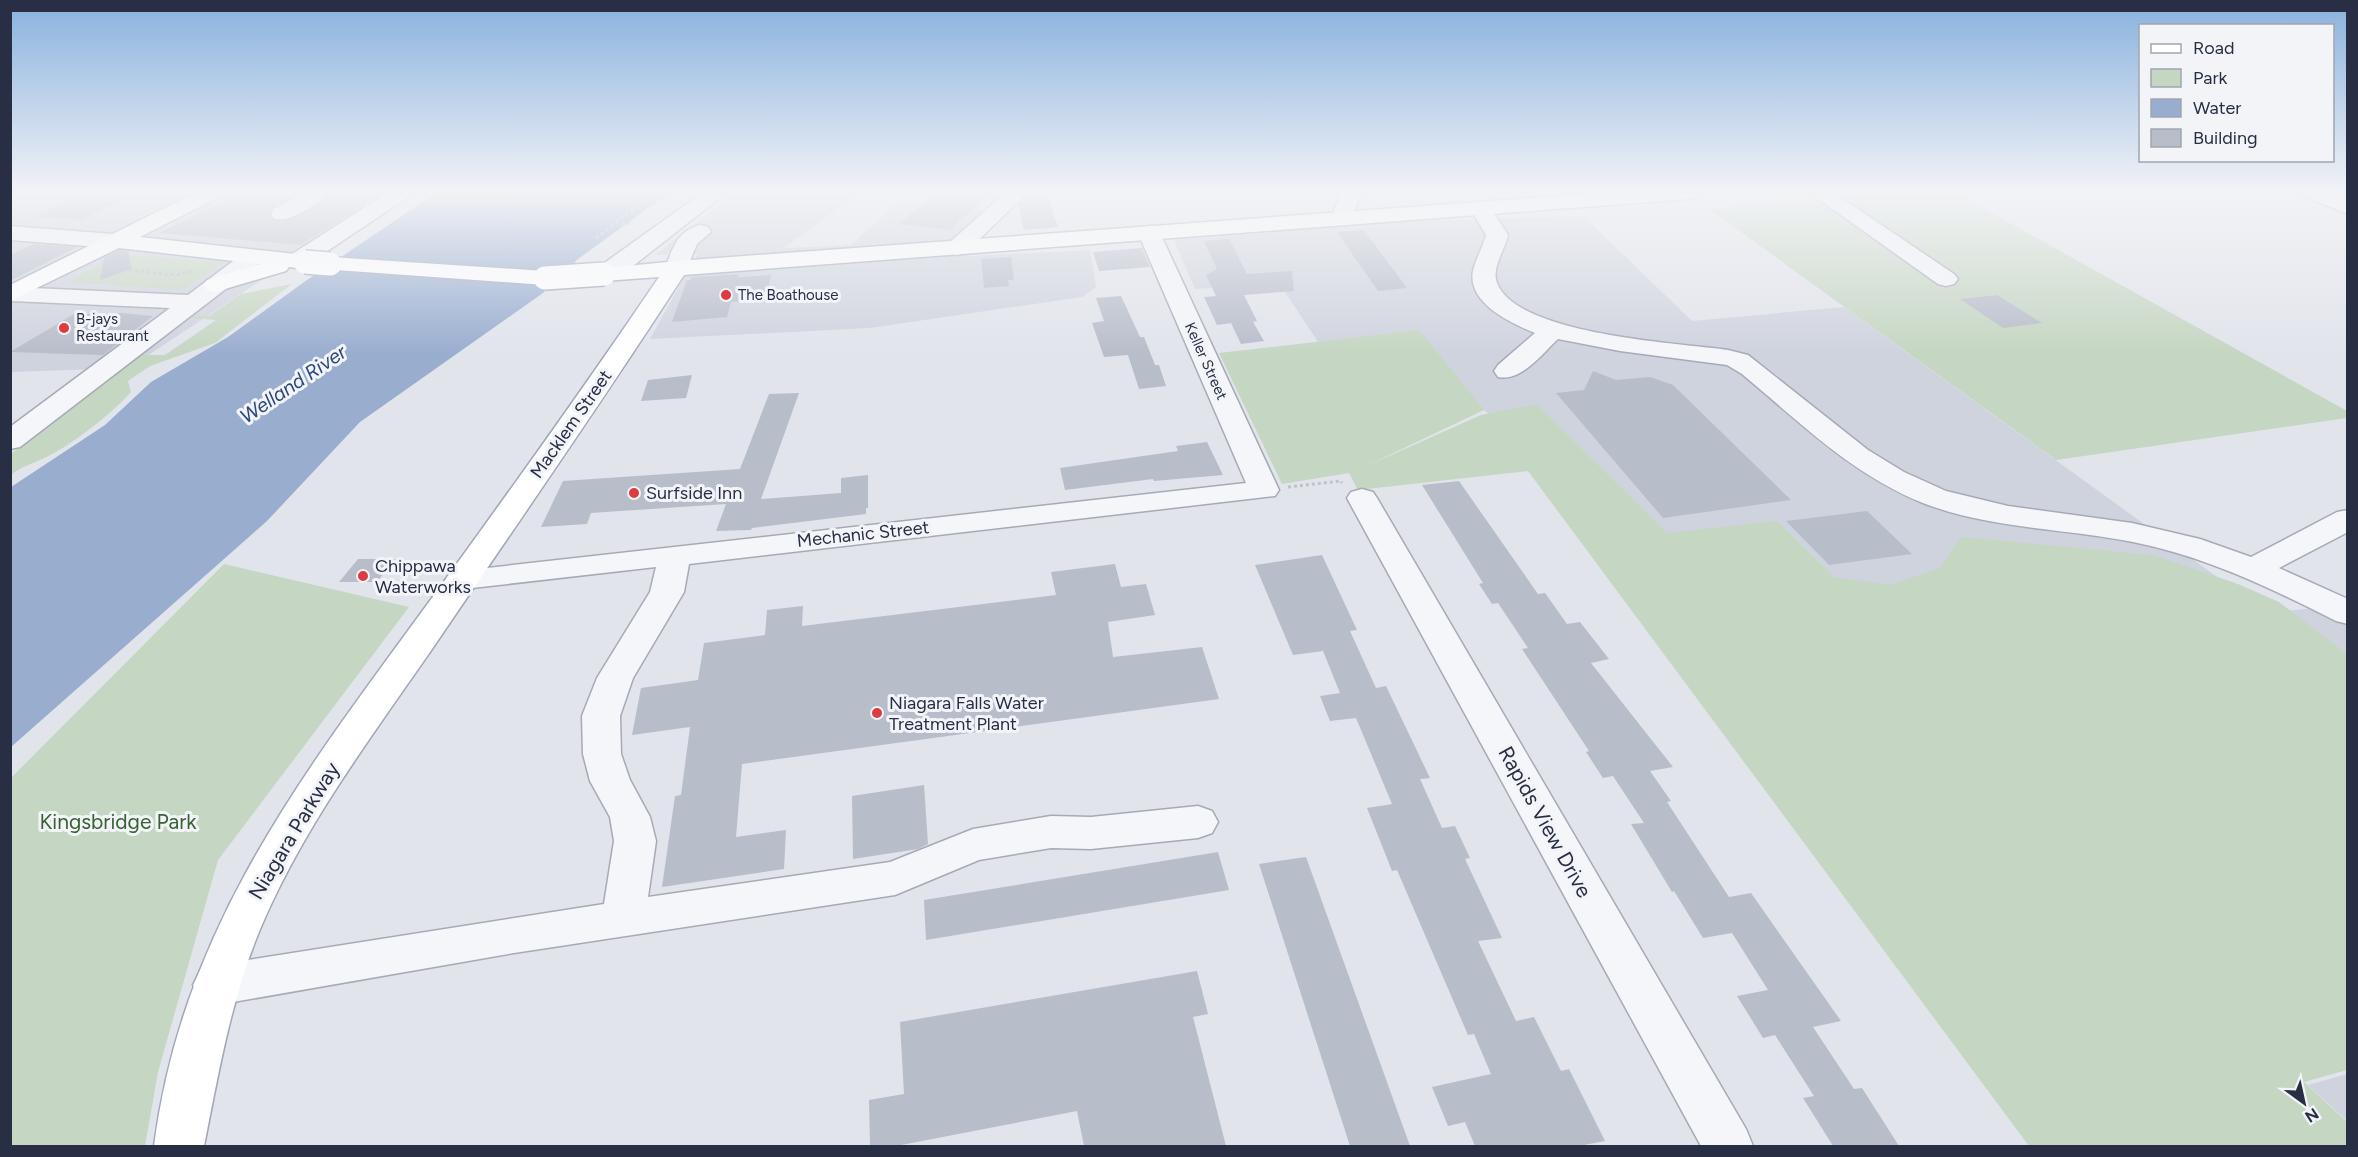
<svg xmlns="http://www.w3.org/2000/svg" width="2358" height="1157" viewBox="0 0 2358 1157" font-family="Figtree,sans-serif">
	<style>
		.built { fill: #cfd3de }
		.green { fill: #c5d6c2 }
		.water { fill: #99adcf }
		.building { fill: #b8bdca }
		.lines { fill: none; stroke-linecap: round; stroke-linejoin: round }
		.minor-casing { stroke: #a6aab6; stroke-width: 3 }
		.major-casing { stroke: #9fa7b9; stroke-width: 3 }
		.path { stroke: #c0c2ca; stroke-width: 3; stroke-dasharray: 3 3; stroke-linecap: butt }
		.minor { fill: #f5f6f9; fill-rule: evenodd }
		.major { fill: #fff; fill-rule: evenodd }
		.major-bridge-casing { stroke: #9fa7b9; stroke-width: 26; stroke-linecap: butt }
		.major-bridge { stroke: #fff; stroke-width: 23 }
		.poi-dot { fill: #dc3b41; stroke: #f2f4f8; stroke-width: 2 }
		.labels { text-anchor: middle; stroke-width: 6; stroke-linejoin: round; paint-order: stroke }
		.far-poi-label { font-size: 15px; fill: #282f45; stroke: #f2f4f8; text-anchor: start }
		.far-street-label { font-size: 15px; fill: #282f45; stroke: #f2f4f8 }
		.street-label { font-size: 18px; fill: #282f45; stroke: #f2f4f8 }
		.poi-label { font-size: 18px; fill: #282f45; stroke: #f2f4f8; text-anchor: start }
		.water-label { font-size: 20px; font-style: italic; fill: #2d487e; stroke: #f2f4f8 }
		.near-park-label { font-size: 21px; fill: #376333; stroke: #f2f4f8 }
		.near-street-label { font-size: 21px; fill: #282f45; stroke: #f2f4f8 }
	</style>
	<rect width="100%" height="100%" fill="#e1e4eb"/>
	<path class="built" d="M10,193H393L129,368L11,372Z
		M735,193H822L853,197L784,248L851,245L898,202L998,211L967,238L968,256L1090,250L1096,287L1082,297L870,328L650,339L697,254L655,255Z
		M1583,216L1692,321L1844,307L2267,613L2347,605V677L1686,663L1529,450L1484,410L1406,332L1318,342L1279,283L1195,289L1174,240L1412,221Z
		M2347,1074H2348L2347,1121L2308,1085Z"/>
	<path class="green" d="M1873,193H1956L2347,411V418L2056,460L1709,209Z
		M117,255L227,262L181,290L68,282Z
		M292,284L215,343L150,366L128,381L131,392C112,413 70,447 44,458C32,464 22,466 11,475V454L141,355H165L216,320L192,318L194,316H209L241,294Z
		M1419,330L1484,410L1362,468L1481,415L1536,404L1667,533L1777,521L1834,577L1890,585L1940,568L1961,537L2153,555L2238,584L2279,602L2347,654V1070L2304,1082L2347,1122V1146H2029L1528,471L1358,490L1349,473L1282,484L1219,353Z
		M224,564L409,607L218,860L158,1072L145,1146H11V778Z"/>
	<path class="water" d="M436,193H669L578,259L543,293L360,422L267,521L11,747V487L105,425L151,382L228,337L307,280Z"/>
	<path class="building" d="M241,193H298L272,208L269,213L272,220L281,222L302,215L327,199L331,193H382L301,245L159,233Z
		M935,193H990L950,230L899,224Z
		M1029,193H1047L1058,227L1024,230L1018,205Z
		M73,198L119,201L82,220L34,217Z
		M1364,230L1407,288L1378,291L1337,232Z
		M1229,239L1247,274L1292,271L1294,291L1244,295L1257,321L1253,322L1264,341L1241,344L1231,323L1217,325L1204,297L1216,296L1206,275L1217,269L1204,241Z
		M33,244L77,247L10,281V255Z
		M1142,248L1150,267L1099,271L1093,252Z
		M119,250L128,251L132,269L100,280L104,258Z
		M1011,257L1014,280H1008L1009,286L984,288L981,259Z
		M739,274L738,277L771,275L766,300L731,302L727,317L672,322L687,280H690L692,277Z
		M1997,295L2042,323L2003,328L1960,299Z
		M1121,296L1140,337H1144L1155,365H1159L1166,386L1139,389L1128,355L1104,357L1092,323L1104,321L1096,298Z
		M121,313L153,316L103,355L10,352L74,314Z
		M1593,371L1616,380L1650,377L1673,385L1791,500L1663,518L1556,393L1584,390Z
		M692,375L686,398L641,401L648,380Z
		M799,393L761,499L841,493V478L868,475V508H866V514L752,528L751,530L716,531L726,504L591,513L587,524L541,527L563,481L740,469L769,394Z
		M1207,442L1223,475L1154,481L1153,479L1065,490L1060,468L1178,451L1176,446Z
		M1459,481L1538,594L1545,593L1567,624L1580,622L1609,659L1591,663L1673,767L1650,771L1671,801L1667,802L1729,897L1751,893L1841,1021L1813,1027L1854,1089L1862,1088L1899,1146H1833L1803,1098L1814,1096L1775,1035L1763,1038L1737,996L1768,990L1732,933L1703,938L1674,891L1672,892L1631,824L1644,823L1613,776L1603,778L1586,752L1589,751L1522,649L1528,648L1498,603L1492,604L1479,584L1483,583L1422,485Z
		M1867,511L1912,554L1829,565L1786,521Z
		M1322,555L1357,630L1350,631L1376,688L1386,686L1430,778L1420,779L1442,828L1455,826L1470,858L1465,859L1502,938L1478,941L1516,1021L1534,1017L1561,1071L1569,1069L1605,1141L1579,1146H1475L1465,1122L1448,1126L1432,1087L1491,1074L1474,1034L1468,1035L1397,870L1392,871L1367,808L1392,804L1356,718L1330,721L1320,696L1340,693L1323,651L1293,655L1255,565Z
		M358,559H395L377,582H339Z
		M1115,564L1121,587L1146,584L1155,615L1108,622L1113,657L1202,647L1219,699L742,764L736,837L786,830L784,869L662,887L675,796L681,795L690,727L632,735L641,688L698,680L704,643L765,635L767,610L803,606L802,626L1056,595L1051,572Z
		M924,785L928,844L918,849L853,859L852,796Z
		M1218,852L1229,890L926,940L924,900Z
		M1306,857L1410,1146H1350L1259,864Z
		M1197,971L1208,1014L1193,1017L1226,1146H1084L1077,1111L896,1146H870L869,1100L904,1094L900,1022Z"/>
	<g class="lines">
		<g class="minor-casing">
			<path id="minor" d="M303,193H329L326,197C311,206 292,223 274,219L271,214L274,209Z
				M387,193H411L408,197L305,266L297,268L289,266L286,261L289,256Z
				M702,193H726L633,266L612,279L604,281L596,279L592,274L596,269Z
				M1005,193H1027L965,253L957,255L949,253L946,248L949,243Z
				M1341,193H1361L1350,223L1342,224L1334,223L1331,218Z
				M1810,193H1834L1954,274L1958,279L1954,284L1946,286L1938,284Z
				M2303,193H2331L2348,200V214L2306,197Z
				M1481,202L1488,204L1508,235C1505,250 1491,268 1497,283C1517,335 1678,343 1728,350L1748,355L1868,450L1904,472L1946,491L2008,506L2132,523L2200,539L2251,557L2337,512L2348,510V532L2279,568L2348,599V624L2336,621C2271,588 2204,556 2133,542C2063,528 1990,529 1923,503C1851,474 1800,422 1742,374L1727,365L1620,351L1558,339C1542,354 1521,382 1498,377L1494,371L1498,365L1535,333C1511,323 1467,303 1473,271C1476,258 1483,247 1486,235L1470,208L1474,204Z
				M700,225L708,227L711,232L697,244L685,273L677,275L669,273L665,268C673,248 677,231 700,225Z
				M10,226L113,234L121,236L124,241L121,246L113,248L10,240Z
				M1149,226L1157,228L1160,233L1279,490L1275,496L689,564L684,592L633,678L620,716L621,754L630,780L650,817L656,841L648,897L890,862L973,829L1051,816L1091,817L1198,806L1212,811L1218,822L1212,833L1198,838L1091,849L1051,848L979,860L895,895L514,953L216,1005L200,999L193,985L200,971L216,965L604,904L614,841L610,817L590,781L583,754L582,716L597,678L650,592L656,567L463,589L451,586L446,579L451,572L1246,483L1138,233L1141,228Z
				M253,250L261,252L264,257L261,262L20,447L10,449V427L170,308L11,301L10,287L188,295L245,252Z
				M1362,489L1373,492L1377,498L1746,1129L1753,1146H1701L1347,498L1351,492Z"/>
		</g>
		<g class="major-casing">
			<path id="major" d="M195,193H222L219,197L140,237L305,255L313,257L316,262L313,267L305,269L289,267L286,271L215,292L207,290L203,285L207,280L260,264L119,248L10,301V285Z
				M1601,193H1698L1695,197L1688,199L684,275C602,402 515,527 430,652C369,740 303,828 261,927C231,998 219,1071 204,1146H154C183,925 305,772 432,598C509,492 586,385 659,277L604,281L596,279L592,274L596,269L677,261Z
				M330,257L545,271L553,273L557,278L553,283L545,285L322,269L319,264L322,259Z"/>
		</g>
		<path class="path" d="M616,222L642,202
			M596,238L616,223L633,224
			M129,270L175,275L192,271
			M1288,487L1341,481L1342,483"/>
		<use href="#minor" class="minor"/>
		<use href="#major" class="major"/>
		<g class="major-bridge-casing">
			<path id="major-bridge" d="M305,262L330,264
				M545,278L604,274"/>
		</g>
		<use href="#major-bridge" class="major-bridge"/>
	</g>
	<linearGradient id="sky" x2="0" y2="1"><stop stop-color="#88b1de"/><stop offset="0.54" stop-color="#f2f3f6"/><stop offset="1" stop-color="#f2f3f6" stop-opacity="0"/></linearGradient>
	<rect width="2358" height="355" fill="url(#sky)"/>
	<g class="poi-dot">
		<circle cx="726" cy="295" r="6"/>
		<circle cx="64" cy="328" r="6"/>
		<circle cx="634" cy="493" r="6"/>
		<circle cx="363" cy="576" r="6"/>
		<circle cx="877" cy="713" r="6"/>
	</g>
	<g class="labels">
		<g class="far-poi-label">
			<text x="738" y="300">The Boathouse</text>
			<text x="76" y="324">B-jays<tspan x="76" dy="17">Restaurant</tspan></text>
		</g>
		<g class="far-street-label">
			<text transform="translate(1206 361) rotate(66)" y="5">Keller Street</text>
		</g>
		<g class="street-label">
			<text transform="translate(571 424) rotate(-55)" y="6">Macklem Street</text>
			<text transform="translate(863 534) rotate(-6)" y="6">Mechanic Street</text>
		</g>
		<g class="poi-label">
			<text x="646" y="499">Surfside Inn</text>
			<text x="375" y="572">Chippawa<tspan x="375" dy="21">Waterworks</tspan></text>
			<text x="889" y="709">Niagara Falls Water<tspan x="889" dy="21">Treatment Plant</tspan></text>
		</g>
		<g class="water-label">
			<text transform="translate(293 384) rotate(-34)" y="7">Welland River</text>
		</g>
		<g class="near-park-label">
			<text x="118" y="829">Kingsbridge Park</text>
		</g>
		<g class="near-street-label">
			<text transform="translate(1545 822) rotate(61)" y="7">Rapids View Drive</text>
			<text transform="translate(294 831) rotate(-59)" y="7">Niagara Parkway</text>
		</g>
	</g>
	<rect width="2358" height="1157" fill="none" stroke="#282f45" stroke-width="24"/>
	<rect x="2139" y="24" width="195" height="138" fill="#f2f4f8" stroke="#a1a5b0" stroke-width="1.5"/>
	<rect x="2151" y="44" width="30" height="9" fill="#ffffff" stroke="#a1a5b0" stroke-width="1.5"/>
	<text x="2193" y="54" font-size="18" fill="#282f45">Road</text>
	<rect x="2151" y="69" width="30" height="18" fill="#c5d6c2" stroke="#a1a5b0" stroke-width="1.5"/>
	<text x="2193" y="84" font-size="18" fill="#282f45">Park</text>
	<rect x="2151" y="99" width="30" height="18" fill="#99adcf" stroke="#a1a5b0" stroke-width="1.5"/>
	<text x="2193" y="114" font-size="18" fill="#282f45">Water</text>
	<rect x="2151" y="129" width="30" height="18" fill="#b8bdca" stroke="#a1a5b0" stroke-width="1.5"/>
	<text x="2193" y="144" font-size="18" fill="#282f45">Building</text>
	<g transform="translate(2304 1103) rotate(147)" stroke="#f2f4f8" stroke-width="4.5" paint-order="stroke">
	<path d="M0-4.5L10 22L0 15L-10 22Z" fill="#282f45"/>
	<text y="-9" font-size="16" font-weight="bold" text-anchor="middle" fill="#282f45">N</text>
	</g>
</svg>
